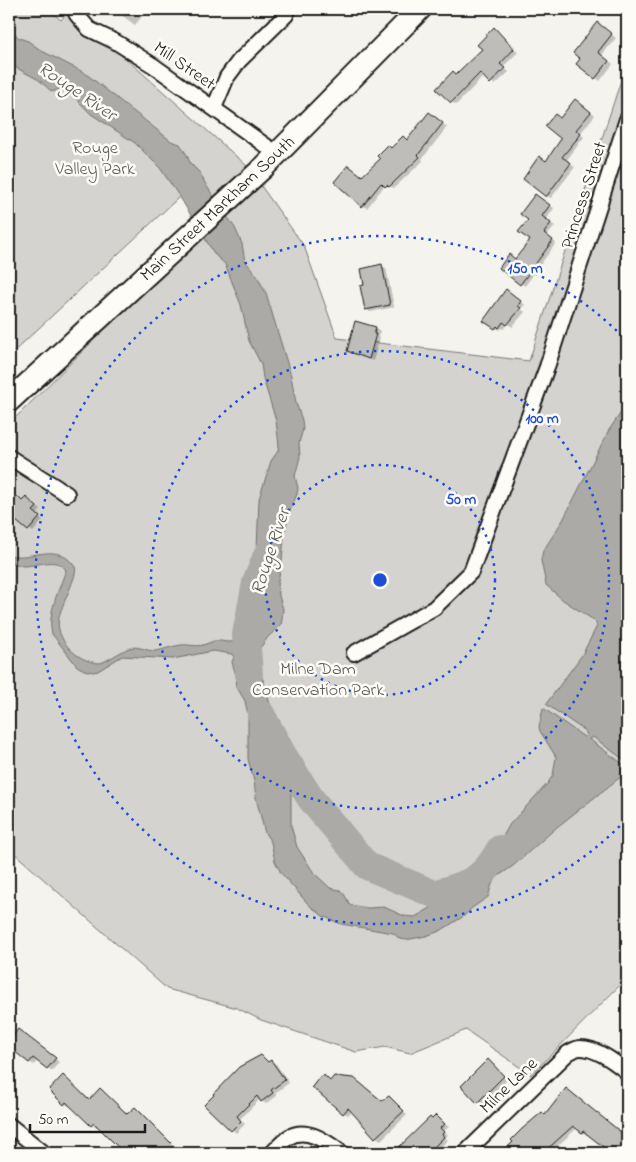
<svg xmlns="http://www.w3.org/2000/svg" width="636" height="1162" viewBox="0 0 636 1162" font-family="'Indie Flower',sans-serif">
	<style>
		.green { fill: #d4d3cf; stroke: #787876 }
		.water { fill: #abaaa6; stroke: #72716f }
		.shadow { fill: #0003 }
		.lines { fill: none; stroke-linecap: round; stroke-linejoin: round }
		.river { stroke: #abaaa6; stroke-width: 28 }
		.building { fill: #bebdba; stroke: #1c1c1c }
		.minor-casing { stroke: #1c1c1c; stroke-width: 18 }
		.primary-casing { stroke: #1c1c1c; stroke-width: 25 }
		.minor { stroke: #fdfcf7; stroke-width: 14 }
		.primary { stroke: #fdfcf7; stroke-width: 21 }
		.ring { fill: none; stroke: #1d4ed8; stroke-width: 2.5; stroke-dasharray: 2.5 5 }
		.labels { text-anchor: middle; stroke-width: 5; stroke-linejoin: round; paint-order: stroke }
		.street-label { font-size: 18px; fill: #1c1c1c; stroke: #fdfcf7 }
		.park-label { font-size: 18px; fill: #5c5c5b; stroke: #fdfcf7 }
		.water-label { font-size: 19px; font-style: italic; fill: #5c5c5a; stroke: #fdfcf7 }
		.centre { fill: #1d4ed8; stroke: #fdfcf7; stroke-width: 2.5 }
		.ring-label { font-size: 15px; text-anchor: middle; font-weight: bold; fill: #1d4ed8; stroke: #fdfcf7; stroke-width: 5; stroke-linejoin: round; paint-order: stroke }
	</style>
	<rect width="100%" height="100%" fill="#f4f3ee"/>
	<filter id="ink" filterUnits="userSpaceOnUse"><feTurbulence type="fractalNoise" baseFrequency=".02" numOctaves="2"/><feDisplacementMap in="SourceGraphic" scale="10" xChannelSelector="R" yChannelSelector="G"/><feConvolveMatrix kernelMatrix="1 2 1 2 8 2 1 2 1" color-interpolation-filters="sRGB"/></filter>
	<g filter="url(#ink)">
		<path class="green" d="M9,9H47L61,20L70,9L246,165L304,246L337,338L529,361L627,62V978L531,1075L466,1030L410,1053L385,1047L356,1052L261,1020L237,1008L167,989L13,852H9V424L120,314L219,222L192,185L9,356Z"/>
		<path class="water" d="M9,27L19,38L28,41L42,51L85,73L171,141L180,144L187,155L190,163L200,173L206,185L235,228L242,244L245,261L256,274L266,293L291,376L296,403L302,420L303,429L299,443L300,457L295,476L298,488L297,494L289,513L284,535L282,562L278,581L279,596L283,609L282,619L281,625L268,637L258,651L257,666L266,687L269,701L272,709L282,765L291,791V826L297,847L314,873L330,888L340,890L344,894L350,905L368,908L384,907L404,916L415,917L467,887L477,877L490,859L510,824L548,783L553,775L556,757L540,731L539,727L543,708L584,737L586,735V732L546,704L582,655L597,626L595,621L563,600L546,585L541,560L543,551L563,520L609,430L620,414L627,398V762L593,737L589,739L627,767V772L557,827L513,866L497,877L492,884L488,897L472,908L464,916L440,931L426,936L406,940L400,939L393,933L341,924L323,916L309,905L281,873L275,861L271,842L265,833L256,798L254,781L248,759V715L245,701L236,686L237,679L232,662L234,657L232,654L213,651L173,659L122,656L98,671L93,672L84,670L77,666L52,634C47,613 59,590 66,570C57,556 37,566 24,566C19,566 13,563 9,561V555C33,561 57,540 75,567C79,573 61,606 59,617C54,639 77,662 99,663C105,663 121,651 129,648C138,645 146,651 155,651C164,650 172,646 181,645C188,644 196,647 203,645C207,644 210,642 214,641C219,640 224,642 229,642C234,642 239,640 244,638L254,623L259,609L257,594L250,573L257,549L259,499L271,461L278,451L279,445L276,421L263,378L261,364L249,341L241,305L225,264L215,255L181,199L160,168L135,143L91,114L75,98L60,89L52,92L39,80L9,64Z"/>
		<path class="shadow" d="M117,9H148L135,25L116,11Z
			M530,9H539L536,12Z
			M614,9H625L622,13Z
			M601,27L616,38L602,55L613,64L600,81L578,64Z
			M494,29L515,47L514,48L518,52L503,67L509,72L495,85L484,76L456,105L452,102L457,75L483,49Z
			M580,103L595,115L580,134L584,137L566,161L575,167L551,198L547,196L546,162L563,139L560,119Z
			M437,119L447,127L422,159L423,161L394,188L385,185L367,208L363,206L348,166L363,177L391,149L408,141Z
			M540,198L554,208L546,220L555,226L547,236L556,243L525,286L501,268L516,260L531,240L529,219Z
			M382,266L386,268L394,307L370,312L366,309V286Z
			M511,293L525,305L521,309L525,312L512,327L508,324L504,329L502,328L500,330L495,328Z
			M376,328L380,331L378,337L380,338L373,361L348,351Z
			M17,498L23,502L30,501L41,510L37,515L43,520L33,532L9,513V508Z
			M19,1031L59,1062L52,1071L38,1060L34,1065L29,1062L9,1045V1043Z
			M261,1056L270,1063L271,1062L276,1064L289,1083L275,1093L277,1096L266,1104L260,1099L240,1119L245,1124L236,1133L206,1105Z
			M488,1061L508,1079L482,1105L478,1102Z
			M63,1077L90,1101L105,1093L128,1114L135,1108L140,1111L181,1153H125L98,1126L97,1128L92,1125L71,1105L69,1106L65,1104Z
			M328,1080L383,1102L389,1098L407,1115L381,1140L376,1137L352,1111L348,1115L344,1113Z
			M571,1092L627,1138V1153H612L588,1134L587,1135L577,1128L550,1153H503Z
			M436,1117L449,1127L444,1131L448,1135L445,1138L448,1140L434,1153H395L430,1118L433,1120Z"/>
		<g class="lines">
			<path class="river" d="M249,674L246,635L256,583L268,553
				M261,714L283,755L311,799L367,866L434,894C467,884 482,882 500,849"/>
		</g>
		<path class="building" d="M597,22L612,34L598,52L609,61L595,79L576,64L580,59L573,53Z
			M494,27L514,49L500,64L505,68L490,84L480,73L451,103L436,89L453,71L456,74L482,49L477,45Z
			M575,99L591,112L576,130L581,134L562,157L571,163L546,197L523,179L539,156L546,161L561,139L545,126L555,114L560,118Z
			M429,112L443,123L418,155L420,157L389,187L387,185L385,187L381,183L362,207L334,182L348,165L362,176L380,159L377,156L388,145L391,148L403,136L407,140Z
			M535,194L550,205L542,216L551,223L544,233L553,240L520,285L499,268L509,254L515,259L530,240L518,232L528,220L520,214Z
			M382,264L390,305L365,310L360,286L364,285L361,269Z
			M506,289L521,301L518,306L521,308L507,325L503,322L499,328L497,326L495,329L483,321Z
			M355,321L376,327L374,334H376L369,359L347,351Z
			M17,496L22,501L26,497L37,507L33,511L40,517L28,531L9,515V506Z
			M18,1029L56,1058L47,1069L33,1058L29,1063L9,1047V1041Z
			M261,1055L268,1062L271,1060L285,1080L271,1090L273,1093L261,1102L257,1096L237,1116L241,1121L231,1131L204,1105L214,1095L213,1094L239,1067Z
			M488,1059L504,1076L477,1103L461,1086Z
			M63,1075L89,1100L100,1088L127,1114L135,1107L181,1153H124L94,1123L91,1126L66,1102L64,1105L49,1090Z
			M321,1075L323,1077L324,1075L330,1081L334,1076L354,1078L382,1101L389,1096L404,1111L375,1138L348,1108L343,1114L312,1087Z
			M566,1088L627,1137V1153H611L583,1131L582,1133L573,1126L543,1153H501L513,1142L511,1140L522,1129L542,1112L545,1115Z
			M436,1115L445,1124L440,1128L444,1132L442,1134L444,1137L428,1153H393L430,1117L432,1119Z"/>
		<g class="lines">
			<g class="minor-casing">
				<path id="minor" d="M74,9L77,15L89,29L116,42L154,66L276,153
					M214,108L227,77L239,61L286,15L285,9
					M9,457L67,494
					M354,653L434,608L471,572L547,367L627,119
					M9,1125L44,1153
					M272,1153C277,1148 283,1141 289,1137C307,1126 328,1143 342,1153
					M465,1153L568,1053C572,1051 576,1048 580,1048C597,1048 615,1062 627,1072"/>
			</g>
			<g class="primary-casing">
				<path id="primary" d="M9,401L265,166L420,9"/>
			</g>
			<use href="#minor" class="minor"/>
			<use href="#primary" class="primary"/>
		</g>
	</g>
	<g class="ring">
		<circle cx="380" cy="580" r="115"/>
		<circle cx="380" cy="580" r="229"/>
		<path d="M625 821A344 344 0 1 1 625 339"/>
	</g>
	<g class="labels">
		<g class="street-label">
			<text transform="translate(185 65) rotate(35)" y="6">Mill Street</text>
			<text transform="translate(583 195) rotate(-72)" y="6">Princess Street</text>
			<text transform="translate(217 208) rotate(-43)" y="6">Main Street Markham South</text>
			<text transform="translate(508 1085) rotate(-44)" y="6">Milne Lane</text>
		</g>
		<g class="park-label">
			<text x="95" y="153">Rouge<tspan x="95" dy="21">Valley Park</tspan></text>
			<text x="318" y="674">Milne Dam<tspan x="318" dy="21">Conservation Park</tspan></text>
		</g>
		<g class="water-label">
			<text transform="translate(78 90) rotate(34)" y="7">Rouge River</text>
			<text transform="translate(269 551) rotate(-72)" y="7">Rouge River</text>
		</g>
	</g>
	<circle cx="380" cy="580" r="8" class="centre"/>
	<g class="ring-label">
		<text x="525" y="273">150 m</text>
		<text x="542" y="423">100 m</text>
		<text x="461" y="504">50 m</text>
	</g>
	<rect width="636" height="1162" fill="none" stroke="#fdfcf7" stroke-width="30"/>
	<rect x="15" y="15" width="606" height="1132" fill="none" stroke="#1c1c1c" stroke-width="2" filter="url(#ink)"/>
	<path d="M30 1124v8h115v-8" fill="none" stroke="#1c1c1c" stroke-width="2.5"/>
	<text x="38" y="1124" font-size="15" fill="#1c1c1c" stroke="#fdfcf7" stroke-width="4" paint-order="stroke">50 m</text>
</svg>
